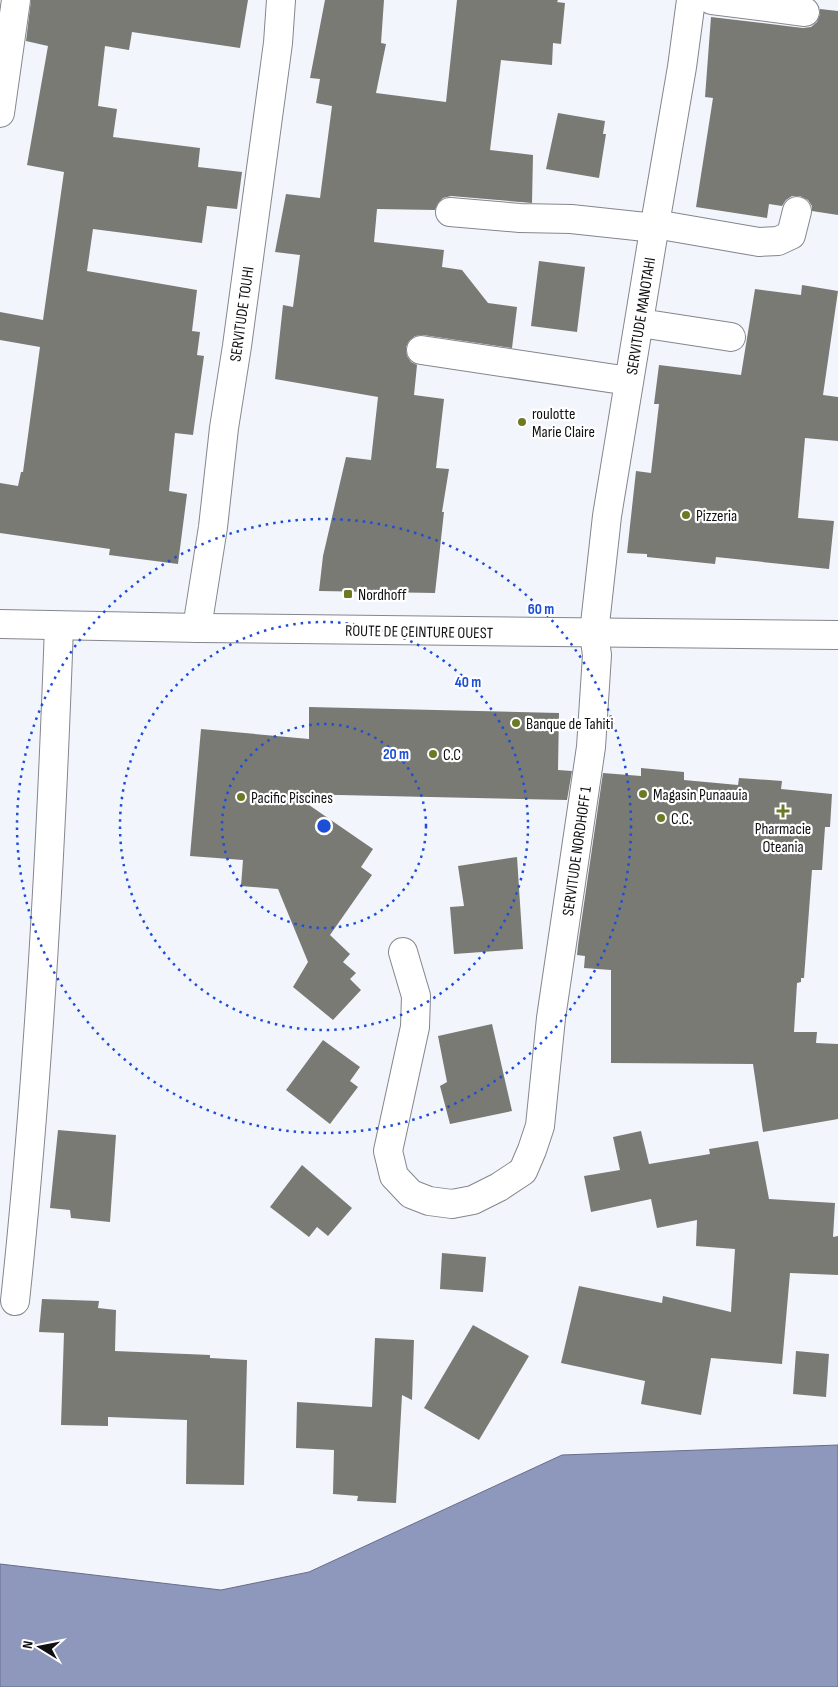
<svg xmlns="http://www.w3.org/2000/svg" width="838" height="1687" viewBox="0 0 838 1687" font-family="'Sofia Sans Condensed',sans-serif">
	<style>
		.water { fill: #8e97bc; stroke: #686e89 }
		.building { fill: #797a73 }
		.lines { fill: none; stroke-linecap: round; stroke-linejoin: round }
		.street-casing { stroke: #84868d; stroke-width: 30 }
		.primary-casing { stroke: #84868d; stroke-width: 30 }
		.street { stroke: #fff; stroke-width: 28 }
		.primary { stroke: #fff; stroke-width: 28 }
		.ring { fill: none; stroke: #1d4ed8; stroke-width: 2.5; stroke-dasharray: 2.5 5 }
		.poi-dot { fill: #6e7924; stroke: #fff; stroke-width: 2 }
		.labels { text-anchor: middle; stroke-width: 4.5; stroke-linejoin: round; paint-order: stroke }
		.street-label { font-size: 16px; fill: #101013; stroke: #fff }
		.poi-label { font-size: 16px; fill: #101013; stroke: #fff; text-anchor: start }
		.centre { fill: #1d4ed8; stroke: #fff; stroke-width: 2.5 }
		.ring-label { font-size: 15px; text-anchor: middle; font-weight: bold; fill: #1d4ed8; stroke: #fff; stroke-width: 4.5; stroke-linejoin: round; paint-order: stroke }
	</style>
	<rect width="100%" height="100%" fill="#f3f5fd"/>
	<path class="water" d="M838,1445V1687H0V1564L221,1590L309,1572L562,1455Z"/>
	<path class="building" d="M31,0H248L240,48L132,32L129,50L105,46L98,106L117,109L113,137L200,148L198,167L242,172L237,209L207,206L202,243L93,229L87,271L197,290L192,331L200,332L197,355L204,356L193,435L175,433L169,491L187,494L178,564L109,555L110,549L0,533V483L18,486L21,472H23L40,347L0,340V312L43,320L64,172L27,165L48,46L26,41Z
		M325,0H384L381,43L386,44L376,93L446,102L457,0H558L557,2L565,3L561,44L553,43L552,65L501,60L490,150L533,155L532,203L451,196L443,198L438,203L435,210L377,209L374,242L444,250L442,267L462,270L488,303L517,307L512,348L423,335L415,336L409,341L406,347L407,356L411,362L417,365L414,395L444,399L436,468L449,469L442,512H444L435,593L319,591L323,556L346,457L371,460L378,397L275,379L283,305L293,307L300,255L275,252L286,194L320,198L332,106L316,103L320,79L310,78Z
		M820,9L838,11V215L812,211V206L808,200L800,196H792L786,200L782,206L769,204L767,218L696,207L713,98L705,97L711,17L803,28L811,27L817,22L820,14Z
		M558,113L605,121L603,134H606L599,178L546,169Z
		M539,261L585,267L577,332L531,326Z
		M802,285L838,291L823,395L838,397V441L805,438L798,518L834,521L829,569L716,557L715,564L647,557V554L627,553L636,471L651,473L659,404H654L659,365L741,375L755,289L801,295Z
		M309,707L559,713L558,770L572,771L567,800L293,794L373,849L361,867L372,875L330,935L350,954L343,962L356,973L350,979L361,990L333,1020L293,987L308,962L278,889L241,886L243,860L190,856L201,729L309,739Z
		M641,768L684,772V780L738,785L739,778L782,781L781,789L832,794L830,827H825L822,870H812L804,978H801V982L797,983L794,1032H817L816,1043L838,1044V1119L763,1132L753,1064L611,1063V970L584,968L585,956L577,955L578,945L603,773L641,776Z
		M517,857L523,949L454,954L450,907L464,906L458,866Z
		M492,1024L512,1111L450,1124L440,1086L447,1082L438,1036Z
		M323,1040L360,1067L350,1081L358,1087L330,1124L286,1090Z
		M58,1130L116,1135L110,1222L71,1218L70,1210L50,1208Z
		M641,1131L649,1164L710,1154L709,1149L758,1141L769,1199L835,1203L833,1237L838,1236V1275L790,1273L782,1364L711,1358L701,1415L641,1404L645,1381L561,1363L579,1286L662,1303L663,1296L731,1312L735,1249L696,1246L697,1220L657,1228L651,1199L591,1212L584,1176L620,1170L613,1137Z
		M302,1165L352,1208L328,1236L317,1227L309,1237L270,1207Z
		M442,1253L486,1257L483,1292L440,1289Z
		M42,1299L99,1301L98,1308L116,1310L115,1351L210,1355V1358L247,1360L244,1485L186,1484L187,1420L108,1417V1426L61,1425L64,1333L39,1332Z
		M473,1325L529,1356L479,1440L424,1408Z
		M375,1338L414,1340L412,1400L402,1395L396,1503L357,1501L358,1496L333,1494L334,1450L296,1448L297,1402L372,1407Z
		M796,1351L829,1354L826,1397L793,1394Z"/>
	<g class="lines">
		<g class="street-casing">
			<path id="street" d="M712,0L805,12
				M0,113L16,0
				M450,212L520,218L571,219L655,228
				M655,224L759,242L778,241L791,235L797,211
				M640,323L731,337
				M421,350L629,381
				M197,628L213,527L224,428L237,346L278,43L281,0
				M403,952L416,996L415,1027L388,1151L394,1176L411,1194L429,1201L452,1204L473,1200L499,1187L523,1171L532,1150L540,1126L551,1018L591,747L597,655L594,633L607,516L655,224L682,67L691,0
				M15,1301C39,1077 51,851 59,626"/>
		</g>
		<g class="primary-casing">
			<path id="primary" d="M0,624L200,628L838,635"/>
		</g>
		<use href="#street" class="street"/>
		<use href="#primary" class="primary"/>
	</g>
	<g class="ring">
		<circle cx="324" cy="826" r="102"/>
		<circle cx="324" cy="826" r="204"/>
		<circle cx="324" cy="826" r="307"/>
	</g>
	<g class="poi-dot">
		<circle cx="522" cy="422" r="5"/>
		<circle cx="686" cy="515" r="5"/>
		<rect x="343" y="589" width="10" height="10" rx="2.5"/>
		<circle cx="516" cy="723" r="5"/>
		<circle cx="433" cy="754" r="5"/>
		<circle cx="643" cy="794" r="5"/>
		<circle cx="241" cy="797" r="5"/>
		<path d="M780.5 803.5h5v5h5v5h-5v5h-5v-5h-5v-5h5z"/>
		<circle cx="661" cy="818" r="5"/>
	</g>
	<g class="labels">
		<g class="street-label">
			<text transform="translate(241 314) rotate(-82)" y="6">SERVITUDE TOUHI</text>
			<text transform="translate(640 316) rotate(-81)" y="6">SERVITUDE MANOTAHI</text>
			<text transform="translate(419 631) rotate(1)" y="6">ROUTE DE CEINTURE OUEST</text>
			<text transform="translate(576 851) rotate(-82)" y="6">SERVITUDE NORDHOFF 1</text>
		</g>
		<g class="poi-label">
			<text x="532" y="419">roulotte<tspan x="532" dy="18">Marie Claire</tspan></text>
			<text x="696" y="521">Pizzeria</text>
			<text x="358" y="600">Nordhoff</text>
			<text x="526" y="729">Banque de Tahiti</text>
			<text x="443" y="760">C.C</text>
			<text x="653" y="800">Magasin Punaauia</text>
			<text x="251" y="803">Pacific Piscines</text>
			<text x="671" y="824">C.C.</text>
			<text x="783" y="834" text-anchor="middle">Pharmacie<tspan x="783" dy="18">Oteania</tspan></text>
		</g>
	</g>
	<circle cx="324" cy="826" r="8" class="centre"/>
	<g class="ring-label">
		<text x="541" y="614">60 m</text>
		<text x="468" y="687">40 m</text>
		<text x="396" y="759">20 m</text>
	</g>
	<g transform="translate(40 1647) rotate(280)" stroke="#ffffff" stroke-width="4" paint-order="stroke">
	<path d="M0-4L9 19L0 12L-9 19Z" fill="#101013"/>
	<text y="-8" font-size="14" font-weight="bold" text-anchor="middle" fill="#101013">N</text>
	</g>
</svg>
